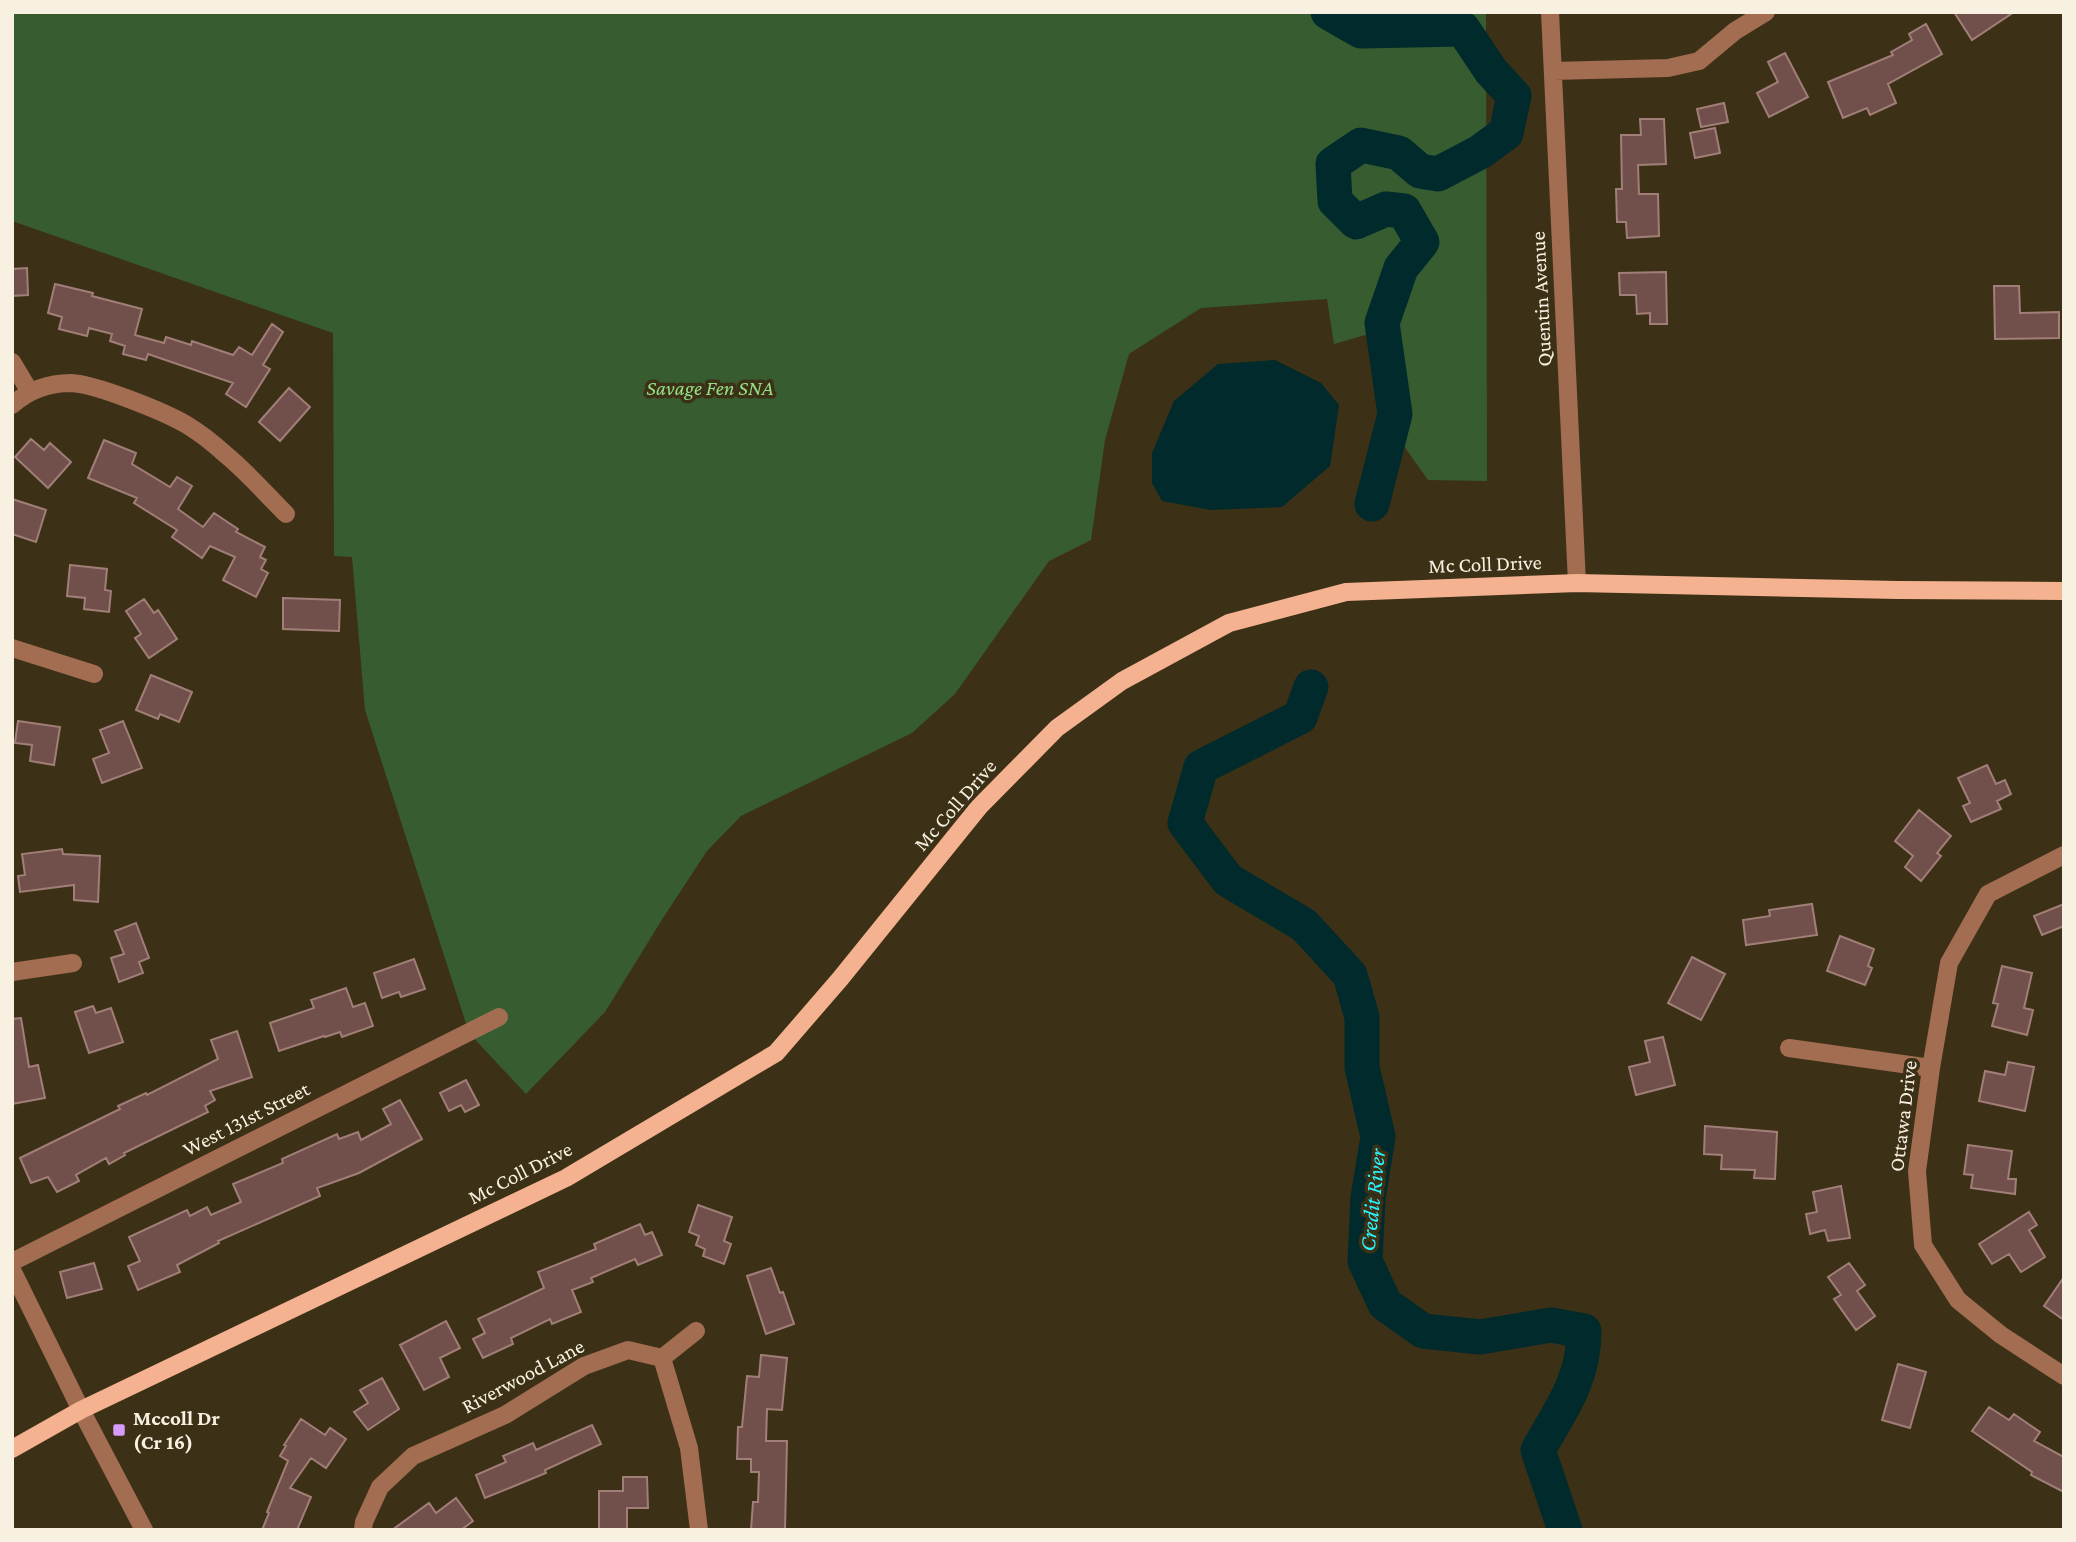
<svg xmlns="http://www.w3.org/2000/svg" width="2076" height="1542" viewBox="0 0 2076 1542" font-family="'Crimson Pro',serif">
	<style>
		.green { fill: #365c30 }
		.water { fill: #002a2c }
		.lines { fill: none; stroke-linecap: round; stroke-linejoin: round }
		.river { stroke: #002a2c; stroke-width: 35 }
		.building { fill: #71504b; stroke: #a17e78; stroke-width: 2 }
		.minor { stroke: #a26d51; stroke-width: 18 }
		.major { stroke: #f4b290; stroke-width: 18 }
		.poi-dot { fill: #d79bf9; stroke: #3c3116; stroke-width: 2.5 }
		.labels { text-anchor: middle; stroke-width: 7; stroke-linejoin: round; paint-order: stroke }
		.street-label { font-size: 21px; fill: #f8f1e1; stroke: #3c3116 }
		.park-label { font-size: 21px; font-style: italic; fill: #92e085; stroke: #3c3116 }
		.poi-label { font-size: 21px; font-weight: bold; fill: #f8f1e1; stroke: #3c3116; text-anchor: start }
		.water-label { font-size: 23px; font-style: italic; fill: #2af6ff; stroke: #3c3116 }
	</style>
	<rect width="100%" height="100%" fill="#3c3116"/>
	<path class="green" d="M12,12H1486L1487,481L1428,480L1381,414L1397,389L1372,333L1334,344L1327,299L1201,308L1129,354L1105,440L1091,540L1049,561L955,694L912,733L741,816L707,851L663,918L605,1012L526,1094L469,1033L365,710L352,557L334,556L333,333L12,221Z"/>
	<path class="water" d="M1275,360L1321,383L1339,405L1330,466L1282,507L1211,510L1162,501L1152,483V453L1174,401L1218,364Z"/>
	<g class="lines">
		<path class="river" d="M1328,12L1361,31L1463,29L1491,71L1514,96L1506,133L1480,152L1438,174L1420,171L1399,153L1361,145L1333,164L1335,201L1356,222L1386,209L1404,211L1422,242L1401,268L1382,323L1395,414L1372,504
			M1311,687L1300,717L1201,767L1185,823L1228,880L1304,925L1350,975L1362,1017V1067L1378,1137L1368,1198L1365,1261L1385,1304L1423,1331L1480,1337L1551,1325L1584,1331C1584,1380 1561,1409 1538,1450L1565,1530"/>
	</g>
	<path class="building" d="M1954,12H2014L1972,40Z
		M1926,24L1942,54L1888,84L1896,103L1870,115L1867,108L1843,118L1828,82L1893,55L1891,52L1912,40L1909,34Z
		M1785,53L1808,97L1769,117L1757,93L1778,82L1768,62Z
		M1724,103L1728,122L1701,127L1697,109Z
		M1640,119H1664L1666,164L1638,165L1639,194H1658L1659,236L1627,238L1626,222H1617L1616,189H1622L1621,135H1641Z
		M1715,128L1720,153L1695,158L1690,133Z
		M27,268L28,295L12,296V269Z
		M1666,272L1667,324H1650V313L1637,314L1636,295H1620L1619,273Z
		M55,284L93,293L92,296L142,309L135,335L164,343L166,337L191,345L192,341L233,355L239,347L252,355L272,324L283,332L263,365L270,369L246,407L226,394L233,383L148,354L146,360L123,354L125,346L110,341L112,334L89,328L87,336L59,329L62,317L48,313Z
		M1994,286H2019L2020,313L2059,312V338L1995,339Z
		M289,388L310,407L280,441L259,422Z
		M31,439L44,450L50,443L71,462L48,488L15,457Z
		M104,440L136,453L132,464L170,487L177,477L192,486L178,509L203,527L214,513L238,529L236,532L265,547L260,557L266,560L261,569L268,573L256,597L223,580L235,557L210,546L202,558L172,537L177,530L134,503L137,498L88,478Z
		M12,499L46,510L36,542L12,534Z
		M70,565L107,569L105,590L111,591L109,612L84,609L85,598L67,596Z
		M283,598L340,600L339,631L283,629Z
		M144,599L154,613L158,610L177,639L149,658L135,638L141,634L126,611Z
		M151,675L192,692L179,722L160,714L158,719L136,710Z
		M18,721L60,727L54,765L30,761L32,745L15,743Z
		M123,721L142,768L102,783L93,759L109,753L100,730Z
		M1987,765L1996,784L2005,780L2011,794L1997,801L2001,809L1971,822L1963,806L1970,803L1958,778Z
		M1919,810L1951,836L1937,853L1941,856L1921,881L1905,867L1913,856L1895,841Z
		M62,849L63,854L100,856L98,902L74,900V885L20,892L18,876L25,875L22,854Z
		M1812,904L1817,935L1746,945L1743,920L1770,916L1769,910Z
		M2064,904V926L2042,935L2034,916Z
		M136,923L149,958L139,962L143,973L119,982L111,958L124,954L115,931Z
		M1840,936L1874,949L1868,966L1872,968L1865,985L1827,971Z
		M1692,957L1725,974L1701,1020L1668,1003Z
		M414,959L425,989L401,997L399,992L382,998L374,973Z
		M2002,966L2032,973L2024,1008L2033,1010L2027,1035L1992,1026L1998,1004L1993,1003Z
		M346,988L353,1007L365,1003L373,1026L342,1037L340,1032L325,1037L324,1036L279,1051L270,1023L314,1008L311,1000Z
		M93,1006L96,1013L111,1008L123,1042L89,1053L75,1012Z
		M21,1018L29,1067L38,1065L45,1098L12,1104V1019Z
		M237,1031L252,1077L210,1091L215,1100L205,1106L208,1112L124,1153L125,1155L109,1164L106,1158L76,1175L79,1181L57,1192L48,1177L31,1183L20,1158L120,1109L118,1106L146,1093L147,1095L218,1059L211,1040Z
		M1663,1037L1675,1085L1636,1095L1629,1067L1650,1062L1645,1041Z
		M2008,1062L2034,1067L2025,1111L1979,1101L1985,1071L2005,1075Z
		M466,1080L479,1105L465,1112L461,1105L449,1111L440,1093Z
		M400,1100L422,1139L359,1173L317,1188L320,1196L218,1241L219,1243L177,1265L180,1272L138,1290L128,1266L140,1261L129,1237L187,1210L190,1216L207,1207L211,1215L241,1202L233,1184L283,1163L282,1159L337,1134L339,1139L358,1132L361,1140L391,1124L383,1109Z
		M1705,1126L1777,1132L1775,1179L1754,1178L1755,1170L1721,1169L1722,1155L1704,1154Z
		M1968,1145L2012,1151L2008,1179H2016L2015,1194L1971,1188L1973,1175L1964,1174Z
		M1841,1186L1850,1238L1828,1241L1825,1230L1810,1234L1806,1214L1817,1212L1813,1192Z
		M698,1205L732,1217L724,1241L731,1244L724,1264L703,1256L705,1249L696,1245L699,1236L689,1232Z
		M2029,1212L2037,1225L2029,1230L2045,1257L2021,1272L2009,1254L1992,1264L1979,1244Z
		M640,1224L645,1235L652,1232L662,1255L638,1265L635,1259L591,1278L593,1282L572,1290L581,1312L552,1324L550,1319L511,1338L513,1344L483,1358L473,1339L485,1333L478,1319L544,1288L538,1272L596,1249L594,1244Z
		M94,1263L102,1289L67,1298L60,1272Z
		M1849,1263L1865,1285L1857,1291L1875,1316L1856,1330L1834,1299L1841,1295L1828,1277Z
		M771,1268L780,1293L783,1292L794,1324L766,1334L747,1276Z
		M2064,1277V1320L2044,1306Z
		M446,1321L460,1348L440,1358L449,1377L424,1390L400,1345Z
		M761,1355L787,1358L782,1410L767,1409L766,1441H787L785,1530H751L753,1502H758L759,1472H751V1459H737L738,1427H742L747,1376L759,1377Z
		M1898,1364L1926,1372L1910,1428L1882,1420Z
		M382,1378L399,1409L368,1430L354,1412L368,1403L360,1390Z
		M1989,1407L2009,1420L2014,1414L2040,1432L2034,1441L2064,1457V1492L2031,1475L2032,1472L1972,1431Z
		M301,1419L325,1435L330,1428L346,1439L326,1468L311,1458L290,1488L311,1497L297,1530H262L269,1513L267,1512L288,1461L280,1456L286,1446L284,1445Z
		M592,1425L601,1444L545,1470L546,1473L485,1498L476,1475L506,1462L503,1456L533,1443L536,1450Z
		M623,1477H647L648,1508H627V1530H599V1491H623Z
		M456,1498L473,1521L461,1530H392L429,1503L436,1513Z"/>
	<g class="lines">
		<path class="minor" d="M1550,12L1577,583
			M1553,71L1668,68L1699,61L1735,31L1766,12
			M12,362L30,392
			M12,405C29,390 49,383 71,383C96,384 165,412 187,425C200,433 214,444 225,454C247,472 266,494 286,514
			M12,648L94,674
			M2064,855L1988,894L1949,963L1931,1068L1917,1171L1923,1245L1958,1300L2001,1335L2064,1376
			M12,972L73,963
			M1789,1048L1931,1068
			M12,1262L499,1017
			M12,1270L81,1410L144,1530
			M662,1358L689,1448L699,1530
			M363,1530L364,1522L380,1487L413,1456L505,1415L584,1366L628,1350L662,1358L696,1331"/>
		<path class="major" d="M12,1449L81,1410L566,1178L776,1053L840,979L979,807L1057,728L1122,681L1229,623L1346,592L1577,583L1898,590L2064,591"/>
	</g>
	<rect class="poi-dot" x="112" y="1423" width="14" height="14" rx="3.5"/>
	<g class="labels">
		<g class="street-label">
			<text transform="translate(1541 299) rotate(-93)" y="7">Quentin Avenue</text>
			<text transform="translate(1485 564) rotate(-2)" y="7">Mc Coll Drive</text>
			<text transform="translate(955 805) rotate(-49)" y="7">Mc Coll Drive</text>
			<text transform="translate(1903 1116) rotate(-83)" y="7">Ottawa Drive</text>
			<text transform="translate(246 1119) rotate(-27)" y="7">West 131st Street</text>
			<text transform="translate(520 1173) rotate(-27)" y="7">Mc Coll Drive</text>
			<text transform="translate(523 1376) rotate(-28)" y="7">Riverwood Lane</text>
		</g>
		<g class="park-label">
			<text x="710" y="395">Savage Fen SNA</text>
		</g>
		<g class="poi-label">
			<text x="133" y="1425">Mccoll Dr<tspan x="133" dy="24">(Cr 16)</tspan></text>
		</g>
		<g class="water-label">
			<text transform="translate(1372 1200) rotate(-84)" y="8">Credit River</text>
		</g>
	</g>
	<rect width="2076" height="1542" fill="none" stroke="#f8f1e1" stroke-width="28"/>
</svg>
